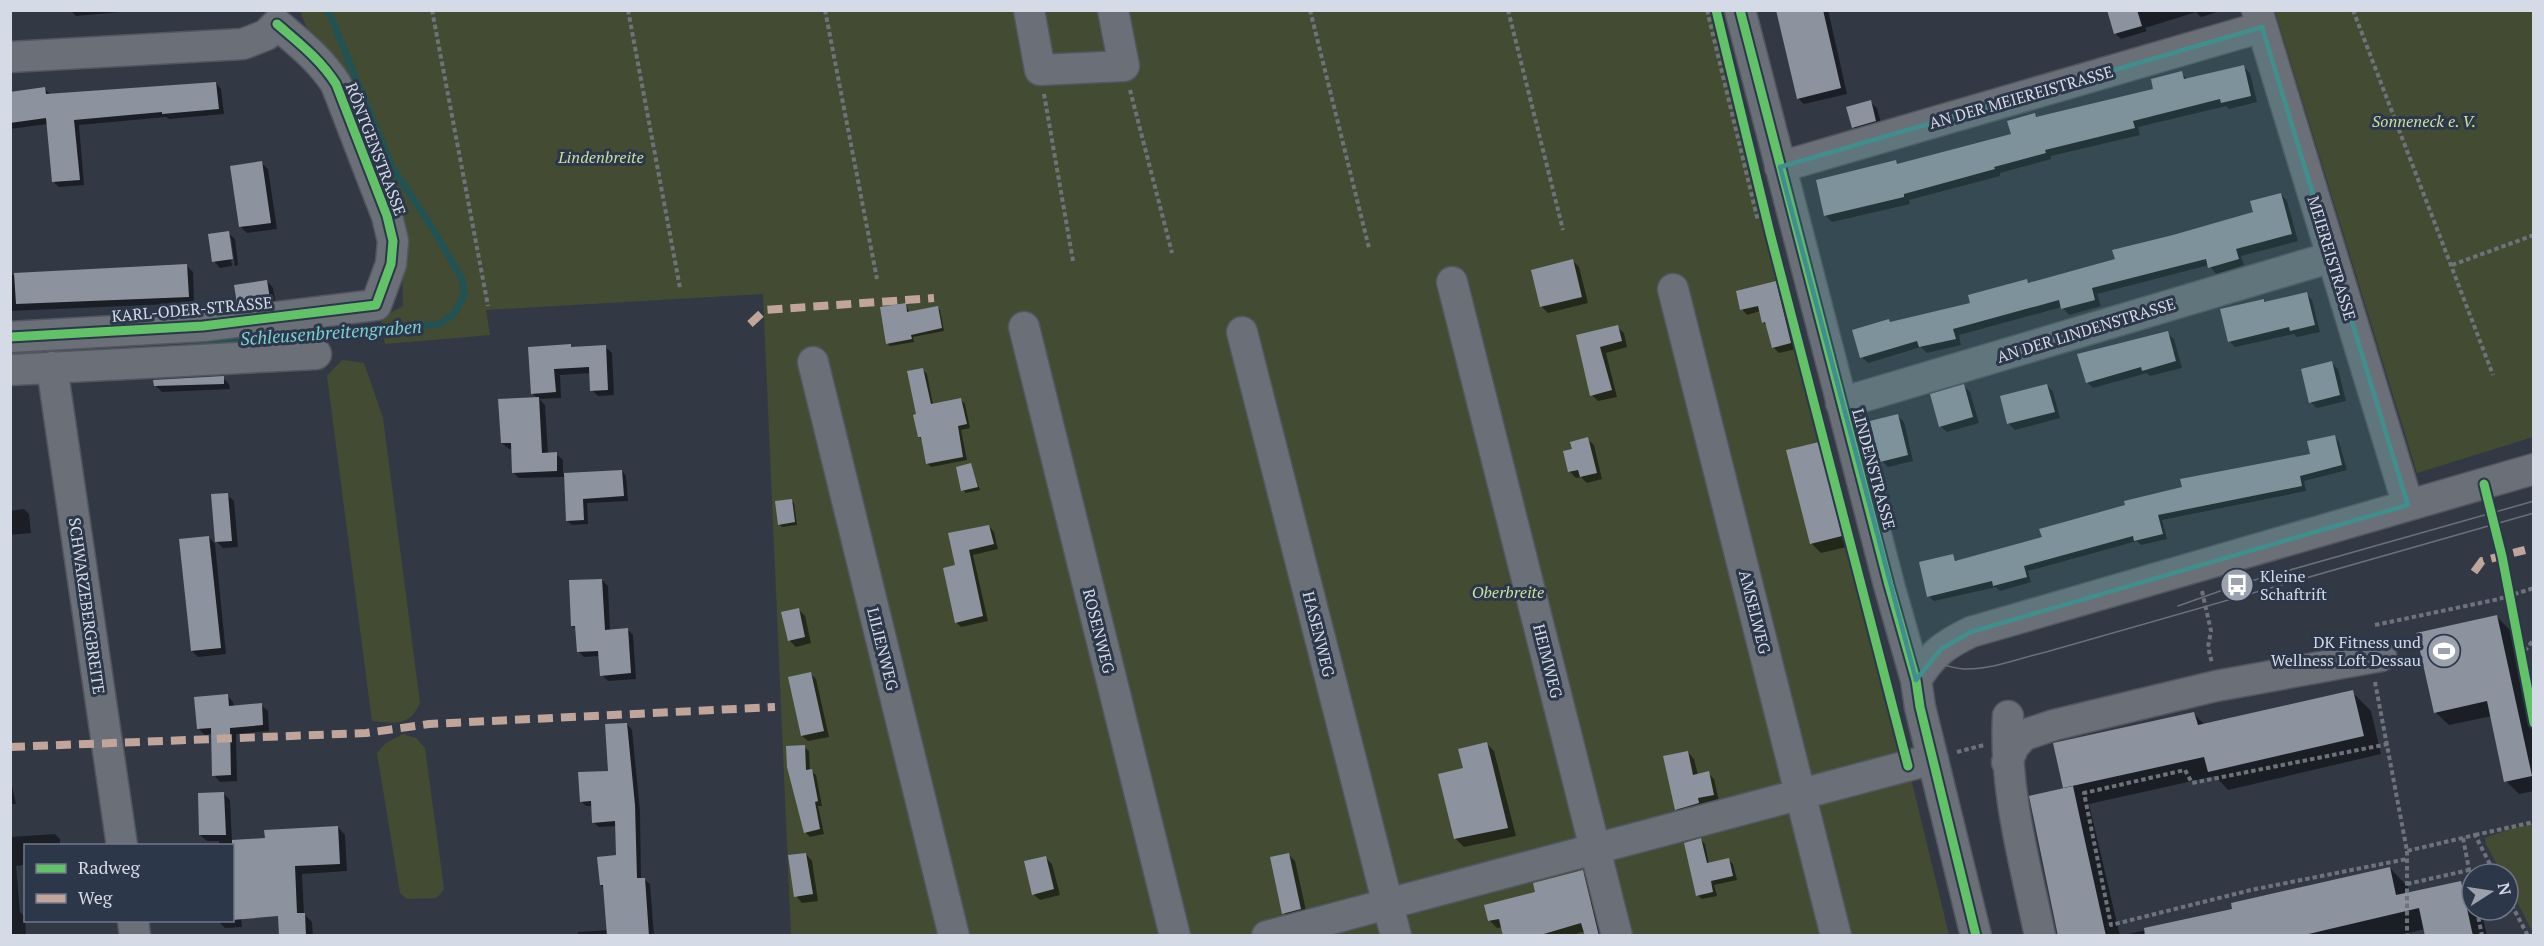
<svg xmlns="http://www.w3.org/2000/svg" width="2544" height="946" viewBox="0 0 2544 946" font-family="'PT Serif',serif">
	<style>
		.green { fill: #434c32 }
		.shadow { fill: #0007 }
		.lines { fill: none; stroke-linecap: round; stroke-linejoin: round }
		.stream { stroke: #235253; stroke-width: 7 }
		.building { fill: #8c939f }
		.minor-casing { stroke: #51565f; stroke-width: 33 }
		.path { stroke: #6e737b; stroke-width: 4; stroke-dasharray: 4.5 3; stroke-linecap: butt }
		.minor { stroke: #6a6f78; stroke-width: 30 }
		.tram { stroke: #6a7078; stroke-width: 1.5 }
		.quiet { stroke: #c0a59a; stroke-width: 8; stroke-dasharray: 15 8; stroke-linecap: butt }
		.cycleway-casing { stroke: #2d374a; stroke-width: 13 }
		.cycleway { stroke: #61c268; stroke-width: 9 }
		.marked { fill: #408f8c; fill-opacity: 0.2; stroke: #408f8c; stroke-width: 4.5; stroke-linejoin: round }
		.labels { text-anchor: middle; stroke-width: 6; stroke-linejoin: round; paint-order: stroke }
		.street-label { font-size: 16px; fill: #d4dae6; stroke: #2d374a }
		.park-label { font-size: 16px; font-style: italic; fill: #ccdea0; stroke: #2d374a }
		.poi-label { font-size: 16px; fill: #d4dae6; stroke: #2d374a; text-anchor: start }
		.water-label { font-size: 18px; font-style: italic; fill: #7bd1d1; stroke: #2d374a }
	</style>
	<rect width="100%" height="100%" fill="#333944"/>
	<path class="green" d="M300,11H1713L1908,766L1949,935H791L763,294L486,310L490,335L385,344L381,318L403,306L401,222L309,33Z
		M2275,11H2533V437L2417,473Z
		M342,360L364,363L383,418L420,703C409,727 396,723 372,721L327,376Z
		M403,734L416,738L425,748L444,889L437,898L407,899L400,893L377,753L386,743Z
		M2533,824H2534L2533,933L2508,884V874H2502L2486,844L2485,838L2510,829Z"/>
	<path class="shadow" d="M70,10H143L76,16Z
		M1777,10H1828L1847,94L1804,104L1798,98Z
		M2109,10H2224L2201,17L2196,12L2145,28L2147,31L2121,39L2115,33Z
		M2244,67L2250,73L2257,102L2229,109L2226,106L2138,127L2140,135L2051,156V159L2000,173V176L1909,200L1910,204L1832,222L1826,216L1817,181L1896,162L1899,165L2012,135L2035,115L2038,118L2155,90L2181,73L2188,80Z
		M216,83L221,89L224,114L169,119L166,117L79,125L84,185L59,187L53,181L48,124L10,129V93L45,89L51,95Z
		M1870,102L1877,108L1882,127L1860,134L1853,127Z
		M261,163L268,169L277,229L247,233L240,226Z
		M2281,194L2287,201L2298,241L2241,256L2244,265L2216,274L2209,265L2097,294L2101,306L2069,315L2062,307L1959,335L1961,345L1927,353L1921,347L1868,363L1862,357L1889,320L1891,323L1972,304L2026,280L2030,284L2116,260L2173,237L2255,213Z
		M228,233L235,239L238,265L235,266L231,238H228L232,266L220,268L214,261Z
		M1573,261L1579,267L1588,303L1548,313L1541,306Z
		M186,265L193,272L194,303L10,311V275Z
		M267,281L273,288L276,305L245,310L238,303Z
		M1775,283L1781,288L1796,349L1779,353L1773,347L1768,327L1763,322L1760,311L1747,315L1742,309Z
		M2306,293L2312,300L2320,332L2297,337L2294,334L2235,347L2229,341L2263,300L2266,303Z
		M906,304L909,313L937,307L940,310L944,331L913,337L914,342L890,346L887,343Z
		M1617,327L1624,333L1627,347L1606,353L1617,397L1598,401L1592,395L1577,336Z
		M2167,333L2174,339L2182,368L2150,376L2147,373L2093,388L2087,382Z
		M570,346L573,348L605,347L612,353L614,395L598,396L592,390L591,373L560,375L561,398L539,399L545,405L548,454H556L563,460V474L622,471L626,476L628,501L587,503L588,524L572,525L567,521L565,477L519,478L513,472V449H509L502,443L538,399L532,393Z
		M2332,363L2338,369L2346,401L2317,408L2310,402Z
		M923,370L927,374L933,405L961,400L965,404L970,428L961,430L967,460L931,467L927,463L924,441L919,437Z
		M223,378L229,384L230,389L162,392L155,385Z
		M2047,385L2053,392L2060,418L2015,430L2008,423Z
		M1964,386L1970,392L1979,423L1947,432L1940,426Z
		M1898,416L1904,422L1913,461L1888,467L1882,461Z
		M2334,436L2339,442L2347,470L2304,481L2306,491L2162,520L2167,539L2141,545L2137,541L2028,571L2031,582L2000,591L1996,587L1934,601L1929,596L1952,556L1958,562L2044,538L2312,455Z
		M1587,439L1594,445L1602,479L1587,483L1581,477L1576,478L1570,472L1574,450Z
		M1818,444L1828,454L1851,546L1821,553L1811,543Z
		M971,465L980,490L966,493L963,490Z
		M227,495L234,501L238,547L223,548L216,541Z
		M791,500L794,503L797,525L782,527L779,524Z
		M24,509L29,514L31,533L10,535V511Z
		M989,526L994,532L998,549L973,555L988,621L961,627L956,622L957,566L949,535Z
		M209,537L215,544L226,654L198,657L192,651Z
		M602,580L608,586L610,631L627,629L633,635L636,679L608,681L602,675L600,656L584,657L578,651L577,630L573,626Z
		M798,609L805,616L811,643L796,647L789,640Z
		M2497,617L2510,630L2534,740V791L2519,794L2506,781L2492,716L2449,725L2435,712Z
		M810,673L816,679L829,737L808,741L802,736Z
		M2352,692L2371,711L2381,754L2228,790L2215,776L2089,804L2120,936H2060L2066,789L2065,787L2194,714L2205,725Z
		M227,695L233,702L234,707L261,705L268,711L269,731L236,734L237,781L220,782L214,775L212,734L205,735L198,728Z
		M627,724L632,730L640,811L641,879H644L650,884L654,936H578V932L608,930L605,889L601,885L617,856V826L599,827L593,822L592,806H586L581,801L609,772Z
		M1486,743L1494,751L1516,836L1464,847L1455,838L1465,769Z
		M804,747L809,751L810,771L816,775L822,806H818L824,834L810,837L805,832Z
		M1688,752L1694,759L1698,775L1708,773L1714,779L1719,801L1683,815L1676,809Z
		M10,777L16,804H10Z
		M224,794L230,800L232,841L266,840L338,827L345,835L347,871L302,874L304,914L312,922L313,936H281L280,913L241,916L242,927L225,928L218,921L232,920V846H219V841H207L200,835Z
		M55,834L60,839V846H26L23,865L16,866L20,912L25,917L26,936H10V837Z
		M1701,840L1705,844L1709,864L1728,859L1733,864L1737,880L1714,885L1717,896L1702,899L1697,895Z
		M806,854L812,861L818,901L802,903L796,896Z
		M1289,855L1295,861L1307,915L1290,920L1284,913Z
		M1046,858L1052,864L1060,895L1040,900L1033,894Z
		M2390,868L2408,887L2410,893L2460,882L2472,894V910H2481L2487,936H2427L2425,929L2397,936H2120L2234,910Z
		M1582,872L1590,879L1605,936H1587L1585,931L1570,936H1505L1503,927L1497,928L1489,920L1537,893Z"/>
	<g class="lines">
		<path class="stream" d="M190,346L440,324L454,314L464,295L462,279L433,229L392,167L328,10"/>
	</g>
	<path class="building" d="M1776,10H1823L1841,88L1797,99Z
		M2107,10H2137L2142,26L2114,34Z
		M2244,65L2251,96L2221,103L2220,99L2133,121L2135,128L2045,150L2046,153L1994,167L1995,169L1904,194V197L1824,216L1816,180L1896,160L1897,164L2011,134L2007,121L2035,113L2036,117L2153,89L2151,79L2182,71L2184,79Z
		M216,82L219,109L162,114V112L74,120L80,180L52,182L46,118L10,123V92L45,87L46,94Z
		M1871,100L1876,121L1852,128L1846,107Z
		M262,161L271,223L239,227L230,166Z
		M2281,193L2292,234L2236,249L2239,259L2208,268L2206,259L2092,288L2095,300L2061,309L2059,300L1953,329L1956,339L1919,347L1917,341L1860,358L1852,330L1889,319L1890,322L1970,303L1968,295L2027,279L2028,283L2115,259L2112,250L2173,235L2253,212L2250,201Z
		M229,231L233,259L212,262L208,234Z
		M1573,259L1582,297L1540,307L1531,270Z
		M187,264L189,297L16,304L14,273Z
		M267,280L270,299L237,304L234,285Z
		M1776,281L1791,343L1772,348L1765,322L1762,323L1758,306L1740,310L1736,291Z
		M2307,292L2315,325L2290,331L2289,327L2228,342L2220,309L2264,299V302Z
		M906,303L907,312L938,306L942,328L911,335L912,339L886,344L880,307Z
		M1618,325L1622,341L1600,347L1612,390L1590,396L1576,335Z
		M2168,331L2176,361L2142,371L2141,367L2086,383L2077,354Z
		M571,344V347L606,345L608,390L590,391L589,367L554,369L556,392L531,394L528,347Z
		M2332,361L2340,395L2309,403L2301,369Z
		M923,368L931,404L961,398L967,424L958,426L963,457L926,464L921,437H918L913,415L916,414L907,371Z
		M224,376V384L154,386L153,380Z
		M1964,384L1973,417L1939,427L1930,394Z
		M2047,384L2055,412L2007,424L2000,396Z
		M539,397L542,453L557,452V471L512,473L511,443H501L498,399Z
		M1898,414L1908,455L1880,462L1870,421Z
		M2335,435L2342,465L2300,476L2302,486L2158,515L2163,534L2134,541L2133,536L2024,566L2027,577L1993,586L1992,581L1927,597L1919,562L1953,554L1955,561L2042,537L2039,529L2125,505L2124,501L2182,487L2180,479L2310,454L2307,441Z
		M1588,437L1597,473L1580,477L1578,470L1568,472L1563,451L1572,449L1570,442Z
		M1819,442L1842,536L1810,544L1786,450Z
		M971,463L978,487L961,491L956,467Z
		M622,470L624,496L583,499L584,520L566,521L564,473Z
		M228,493L232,541L215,542L211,494Z
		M792,499L795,522L778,525L775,501Z
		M989,525L994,544L969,550L983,616L955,623L943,568L955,565L948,533Z
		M209,536L221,648L191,651L179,539Z
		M602,579L605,630L628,628L631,673L600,676L598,651L577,652L575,626H571L569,580Z
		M799,608L805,637L788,641L781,612Z
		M2497,615L2532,776L2504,782L2487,701L2434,713L2416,633Z
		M811,672L824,731L801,736L788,677Z
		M2353,690L2364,736L2208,772L2204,757L2063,788L2053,743L2194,712L2198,725Z
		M228,694L229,706L262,703L263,725L230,728L231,775L212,776L211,728L197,729L194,697Z
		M627,723L635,805L637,878H645L649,936H607L603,885H600L597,857L616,855L615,821L592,823L591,801L580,802L578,772L608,771L605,724Z
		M1487,742L1508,828L1454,839L1438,774L1463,768L1458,749Z
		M805,745L806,770L812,769L818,801L815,802L820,829L804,833L787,767L786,746Z
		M1688,751L1693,775L1709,771L1714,795L1698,798L1699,803L1675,810L1663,756Z
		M2073,786L2081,823L2106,936H2058L2029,796Z
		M224,792L226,835H199L198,793Z
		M338,826L340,864L295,866L297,913H305L306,936H279L278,916L232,920V840L265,838L264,830Z
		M1701,838L1707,863L1729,858L1733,876L1711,881L1713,892L1696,896L1684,843Z
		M806,853L813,894L794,897L788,855Z
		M1289,853L1301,909L1282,914L1270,857Z
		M1046,856L1054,889L1032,895L1024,861Z
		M2390,867L2396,895L2461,881L2473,936H2425L2419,908L2300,936H2145L2144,928L2232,909L2231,903Z
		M1583,870L1599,936H1585L1581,923L1537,936H1503L1499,919L1488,921L1484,905L1535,892L1533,883Z"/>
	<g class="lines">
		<g class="minor-casing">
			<path id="minor" d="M1029,10L1040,70L1124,66L1113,10
				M1740,10L1889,585L1916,680L1920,707L1976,936
				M2257,10L2408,505
				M10,57L243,44L266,35L277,24
				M1780,167L2262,27
				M1452,282L1617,936
				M1673,289L1836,936
				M1024,327L1175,936
				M1242,332L1396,936
				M10,337L203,326L376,305L391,264L393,241L387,216L336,84C320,59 299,43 277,24
				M813,362L954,936
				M52,367L122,846
				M10,370L316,354
				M1841,403L2332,257
				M1916,680C1932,654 1944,645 1971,632L2534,469
				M2008,716C2004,790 2025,863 2040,936
				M2007,762L2014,746L2024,735L2054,725L2216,686L2381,656
				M133,920L135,936
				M1267,936L1933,759"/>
		</g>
		<path class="path" d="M432,10L488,306
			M628,10L680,288
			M825,10L877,279
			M1310,10L1369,248
			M1508,10L1563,230
			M1707,10L1758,221
			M2353,10L2493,375
			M1130,90L1172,253
			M1044,94L1073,261
			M2452,265L2534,235
			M2202,591L2211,631L2208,647L2212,663
			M2375,625L2499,599L2534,588
			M2520,657L2534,639
			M2375,682L2407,851L2475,835L2495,874
			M2388,744L2192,783L2185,770L2084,793L2111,925L2251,890L2407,859
			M1957,752L1984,745
			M2475,835L2534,822
			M2463,838L2472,885
			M2407,851V936
			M2407,884L2469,870
			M2508,898L2528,936
			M2477,910L2482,936"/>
		<use href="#minor" class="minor"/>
		<path class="tram" d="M1730,10L1881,604C1893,637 1928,666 1964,669C1991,670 2020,658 2046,652L2534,513
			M2178,606L2237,585L2534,501"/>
		<path class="quiet" d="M750,324L765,310L934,298
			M2474,572L2482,561L2525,550
			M10,747L366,733L429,724L775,707"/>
		<g class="cycleway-casing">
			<path id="cycleway" d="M1716,10L1770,233L1908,766
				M1740,10L1889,585L1916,680L1920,707L1976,936
				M10,337L203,326L376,305L391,264L393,241L387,216L336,84C320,59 299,43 277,24
				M2484,484L2502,556L2534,723"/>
		</g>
		<use href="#cycleway" class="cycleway"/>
	</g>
	<path class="marked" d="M2262,27L2408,505L1971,632L1941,649L1916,680L1780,167Z"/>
	<defs>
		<g id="bus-disc" transform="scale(1.725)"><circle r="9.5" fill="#9ca2ad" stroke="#2d374a"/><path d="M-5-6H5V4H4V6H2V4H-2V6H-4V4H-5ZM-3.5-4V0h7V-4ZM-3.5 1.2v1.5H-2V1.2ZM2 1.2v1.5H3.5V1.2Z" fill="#fff"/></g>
		<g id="stadium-disc" transform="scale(1.725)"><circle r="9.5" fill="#9ca2ad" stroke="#2d374a"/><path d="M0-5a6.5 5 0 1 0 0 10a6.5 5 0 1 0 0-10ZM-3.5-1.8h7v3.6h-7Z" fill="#fff"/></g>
	</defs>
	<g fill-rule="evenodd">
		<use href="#bus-disc" x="2237" y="585"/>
		<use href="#stadium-disc" x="2444" y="651"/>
	</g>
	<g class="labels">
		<g class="street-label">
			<text transform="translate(2021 97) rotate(-16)" y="6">AN DER MEIEREISTRASSE</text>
			<text transform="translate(376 149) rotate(69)" y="6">RÖNTGENSTRASSE</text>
			<text transform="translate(2332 258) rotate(73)" y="6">MEIEREISTRASSE</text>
			<text transform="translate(192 309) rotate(-5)" y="6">KARL-ODER-STRASSE</text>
			<text transform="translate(2086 330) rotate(-17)" y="6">AN DER LINDENSTRASSE</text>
			<text transform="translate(1874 469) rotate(75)" y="6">LINDENSTRASSE</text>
			<text transform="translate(87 606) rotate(82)" y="6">SCHWARZEBERGBREITE</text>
			<text transform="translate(1755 612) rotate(76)" y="6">AMSELWEG</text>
			<text transform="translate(1099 631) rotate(76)" y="6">ROSENWEG</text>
			<text transform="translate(1319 634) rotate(76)" y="6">HASENWEG</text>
			<text transform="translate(883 649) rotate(76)" y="6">LILIENWEG</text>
			<text transform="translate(1548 661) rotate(76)" y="6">HEIMWEG</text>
		</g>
		<g class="park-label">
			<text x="2424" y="127">Sonneneck e. V.</text>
			<text x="601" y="163">Lindenbreite</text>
			<text x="1508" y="598">Oberbreite</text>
		</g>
		<g class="poi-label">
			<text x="2260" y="582">Kleine<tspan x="2260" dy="18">Schaftrift</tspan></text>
			<text x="2421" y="648" text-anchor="end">DK Fitness und<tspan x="2421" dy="18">Wellness Loft Dessau</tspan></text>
		</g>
		<g class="water-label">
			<text transform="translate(331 333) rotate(-4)" y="6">Schleusenbreitengraben</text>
		</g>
	</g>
	<rect width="2544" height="946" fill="none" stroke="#d4dae6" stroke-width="24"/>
	<rect x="24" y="844" width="210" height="78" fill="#2d374a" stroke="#707888" stroke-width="1.5"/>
	<rect x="36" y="864" width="30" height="9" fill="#61c268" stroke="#707888" stroke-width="1.5"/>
	<text x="78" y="874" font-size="18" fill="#d4dae6">Radweg</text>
	<rect x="36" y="894" width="30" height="9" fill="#c0a59a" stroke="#707888" stroke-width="1.5"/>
	<text x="78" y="904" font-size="18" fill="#d4dae6">Weg</text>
	<g transform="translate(2490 892) rotate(78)"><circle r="28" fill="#2d374a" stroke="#707888" stroke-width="1.5"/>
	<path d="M0-4.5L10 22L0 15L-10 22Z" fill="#9ca2ad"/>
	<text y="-9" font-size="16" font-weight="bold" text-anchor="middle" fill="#d4dae6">N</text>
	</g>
</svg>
